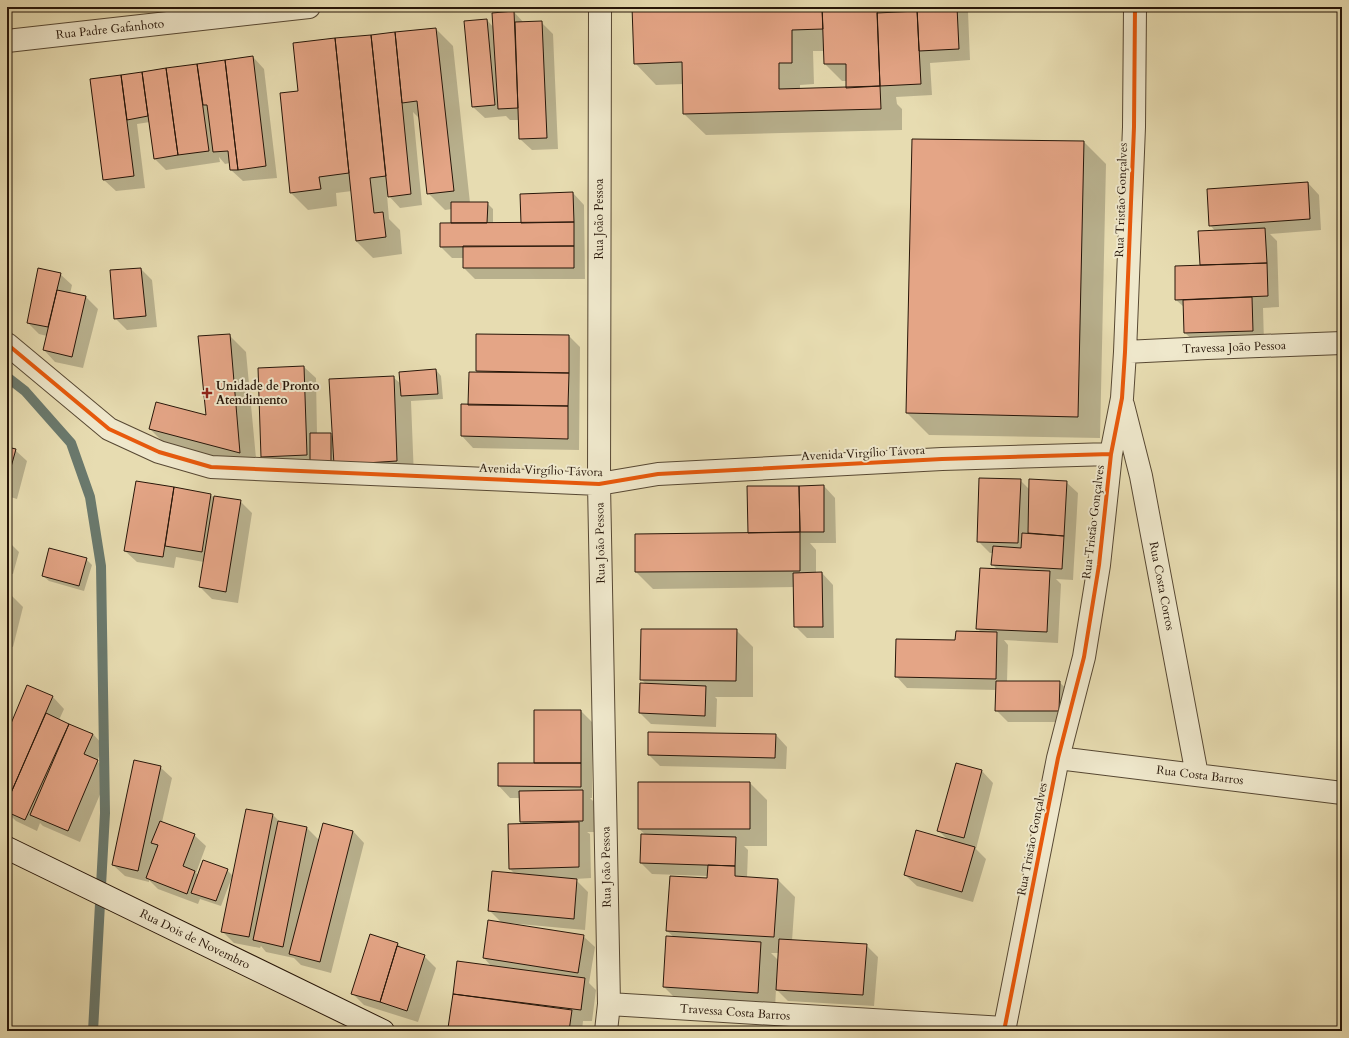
<svg xmlns="http://www.w3.org/2000/svg" width="1349" height="1038" viewBox="0 0 1349 1038" font-family="Cardo,serif">
	<style>
		.shadow { fill: #0003; fill-rule: evenodd }
		.lines { fill: none; stroke-linecap: round; stroke-linejoin: round }
		.stream { stroke: #6a796d; stroke-width: 10 }
		.building { fill: #e4a586; stroke: #271609 }
		.street-casing { stroke: #574833; stroke-width: 24 }
		.secondary-casing { stroke: #271609; stroke-width: 24 }
		.street { stroke: #efe8cc; stroke-width: 22 }
		.secondary { stroke: #efe8cc; stroke-width: 22 }
		.cycleway-casing { stroke: #efe8cc; stroke-width: 6 }
		.cycleway { stroke: #e8590c; stroke-width: 4 }
		.poi-dot { fill: #8f2418; stroke: #efe8cc; stroke-width: 1.5 }
		.labels { text-anchor: middle; stroke-width: 4; stroke-linejoin: round; paint-order: stroke }
		.street-label { font-size: 12px; fill: #271609; stroke: #efe8cc }
		.poi-label { font-size: 12px; font-weight: bold; fill: #271609; stroke: #efe8cc; text-anchor: start }
	</style>
	<rect width="100%" height="100%" fill="#e7dcb1"/>
	<filter id="stains"><feTurbulence type="fractalNoise" baseFrequency=".005" numOctaves="4"/><feColorMatrix values="0 0 0 0 .2 0 0 0 0 .09 0 0 0 0 .02 0 0 0 .5 -.17"/></filter>
	<radialGradient id="worn" r=".72"><stop offset=".6" stop-color="#630" stop-opacity="0"/><stop offset="1" stop-color="#630" stop-opacity=".3"/></radialGradient>
	<path class="shadow" d="M633,7H891L893,9V13L918,12V7H984V11L968,12L970,60L930,63L932,95L896,97L897,104L902,109V130L706,135L684,114V84L656,85L635,63ZM813,51H825V64L842,81H847V88L800,89V85L814,84Z
		M514,12L524,23L541,22L553,34L558,149L532,150L520,139L519,120H510L506,116L485,118L473,107L487,20L494,28Z
		M436,29L453,46L470,203H487L493,209V224H522L573,193L584,205L585,279H475L464,268V258H452L441,247L452,224V209L445,210L428,193L420,119L413,112L422,205L400,208L389,196V194L387,195L389,219L400,230L402,254L373,258L356,241L352,191L336,193L337,206L308,210L291,193L299,92Z
		M253,57L264,69L277,178L243,181L231,170L230,163L225,164L219,157L220,162L166,170L155,159L150,122L137,124L145,188L116,191L104,180L91,80Z
		M1084,142L1106,164L1100,438L929,435L907,413Z
		M1308,183L1319,195L1321,230L1270,234L1277,241L1279,307L1263,308L1264,342L1197,344L1185,333L1184,307L1176,300L1201,266L1199,232H1216L1210,225Z
		M141,269L152,280L157,327L127,330L115,318Z
		M60,274L72,285L70,294L86,297L98,309L83,368L55,362L44,350L47,336L39,334L28,323Z
		M229,335L246,352L257,469L167,446L150,429L207,417Z
		M477,335L569,336L580,347L579,450L473,448L462,436V405L469,406L477,372Z
		M304,367L316,378L317,434H330L333,437L393,377L401,384L436,370L441,376L443,399L411,401L414,478L273,468L262,456L259,369Z
		M7,448L15,450L27,461L17,499L7,496Z
		M1020,480L1030,490L1066,482L1078,493L1073,580L1056,579L1061,584L1058,643L1004,640L1008,645L1007,682H1059L1071,693V722H1008L996,710L997,690L907,688L896,676L956,641L982,633L977,628L998,570L992,564L993,553H990L978,541Z
		M137,482L211,495L213,497L240,501L252,513L238,603L212,599L200,587L204,562L176,557L174,568L137,562L125,551Z
		M824,486L835,498L836,543H810L816,550V574L822,573L833,585L834,638H807L795,626V587L653,589L636,572L749,534Z
		M7,540L19,552L13,574L7,573Z
		M86,559L92,565L84,591L49,581L43,576Z
		M7,591L23,607L13,647L7,645Z
		M736,630L753,647V697H715L717,699L716,727L651,724L640,713L646,684L641,679Z
		M28,687L53,697L64,709L59,720L93,734L104,746L97,761L109,773L80,842L43,826L40,823L37,831L16,821L7,812V735Z
		M581,711L592,722V798H590L594,802L595,832H587L590,834L591,878L575,879L588,892L585,930L508,923V924L583,936L595,947L589,983L596,990L592,1021H583L582,1031H452L449,1028L458,962L492,967L484,958L502,923L489,910L515,874L510,869L524,824L521,821L520,798H510L499,786V764H535Z
		M776,735L787,747L786,769L660,766L649,755Z
		M160,767L172,778L162,822L194,835L206,846L196,873L199,876L227,870L233,876L247,810L273,815L281,823L307,828L319,840L353,831L364,843L331,973L301,965L294,958L266,952L261,946L260,948L234,943L222,931L233,878L232,877L221,906L200,899L198,904L158,889L149,880V882L125,876L113,865Z
		M982,771L993,783L976,849L986,859L973,902L917,886L905,875L948,840L938,830Z
		M750,783L767,800V846H744L748,850L747,878L778,880L795,897L792,941L866,945L878,957L874,1006L788,1001L776,989L775,1009L681,1004L664,987L675,938L667,931L708,879V876L652,874L641,863L646,835L639,829ZM771,953H779V961Z
		M370,935L398,944L403,949L424,956L436,968L418,1022L364,1005L352,993Z"/>
	<g class="lines">
		<path class="stream" d="M7,377L25,391L71,443L90,497L101,566L105,813L93,1031"/>
	</g>
	<path class="building" d="M632,7H822L823,29L792,30V63H779V89L880,86L881,109L683,114L682,62L634,64Z
		M822,7H877L880,86L846,88V64H824Z
		M917,7H957L959,49L919,51Z
		M514,11L518,108L498,109L492,13Z
		M917,11L921,84L880,86L877,13Z
		M487,19L495,105L472,107L464,21Z
		M542,21L547,138L519,139L515,22Z
		M436,28L454,191L427,194L417,101L402,103L395,32Z
		M395,32L411,194L388,197L371,35Z
		M371,35L386,176L370,178L374,213L383,212L386,237L356,241L335,38Z
		M335,38L349,173L319,177L321,189L290,193L280,93L298,91L293,43Z
		M253,56L266,166L238,170L225,60Z
		M225,60L238,170H230L228,151L213,152L207,105H203L197,64Z
		M197,64L209,151L178,155L166,68Z
		M166,68L178,155L154,159L142,72Z
		M142,72L148,116L127,120L121,75Z
		M121,75L134,176L103,180L90,79Z
		M912,139L1084,141L1078,417L906,413Z
		M1308,182L1310,219L1209,226L1207,189Z
		M573,192L574,222L521,223L520,194Z
		M451,202H488L487,223H451Z
		M574,222V246L440,247V223Z
		M1265,228L1267,263L1200,265L1198,231Z
		M463,246H574V268H463Z
		M1267,263L1268,296L1175,300V266Z
		M38,268L61,273L48,327L27,323Z
		M141,268L146,316L114,319L110,270Z
		M57,290L86,296L72,357L43,350Z
		M1252,297L1253,331L1184,333L1183,300Z
		M230,334L240,453L149,429L156,402L206,415L198,336Z
		M476,334L569,335V373L476,371Z
		M304,366L307,455L261,457L258,368Z
		M436,369L438,394L401,396L399,372Z
		M469,372L569,373L568,406L468,405Z
		M394,376L397,461L334,465L329,379Z
		M461,404L568,406V439L461,436Z
		M310,433H331V462H310Z
		M7,447L16,449L11,467L7,466Z
		M7,466L11,467L7,482Z
		M979,478L1021,479L1018,543L977,542Z
		M1029,479L1067,481L1064,536L1028,533Z
		M136,481L174,487L163,557L124,551Z
		M824,485V532H800L799,486Z
		M747,486H799L800,532L748,533Z
		M174,487L211,494L202,552L165,546Z
		M214,496L241,500L226,592L199,587Z
		M800,532V571L635,572V534Z
		M1022,533L1064,536L1062,569L991,565L993,546L1021,548Z
		M49,548L87,558L79,586L42,576Z
		M980,568L1050,571L1047,632L976,629Z
		M822,572L823,627H794L793,573Z
		M641,629H737L736,681L640,680Z
		M956,631L997,632L996,679L895,677L896,639L955,640Z
		M996,681H1060L1059,711H995Z
		M640,683L706,686L705,716L639,713Z
		M27,685L53,696L7,802V733Z
		M534,710H581V763H534Z
		M46,713L69,724L25,820L7,812V802Z
		M69,724L93,734L84,754L98,760L68,831L30,815Z
		M648,732L776,734L775,758L648,755Z
		M134,760L161,766L138,871L112,865Z
		M498,763H581V787L498,786Z
		M956,763L982,770L964,838L937,831Z
		M638,782H750V829H638Z
		M583,790V821L520,822L519,791Z
		M246,809L273,814L249,937L221,932Z
		M160,821L195,834L183,866L195,871L187,894L146,878L158,845L151,843Z
		M278,821L307,827L283,947L253,940Z
		M579,822V867L509,869L508,824Z
		M323,823L353,831L320,962L289,954Z
		M916,830L975,847L962,892L904,875Z
		M641,834L736,837L735,866L640,863Z
		M203,860L228,869L216,901L191,893Z
		M708,865L735,866V876L778,879L774,937L666,931L670,876L707,878Z
		M492,871L577,879L574,919L488,911Z
		M488,920L584,935L578,973L483,958Z
		M370,934L398,943L380,1002L351,994Z
		M666,936L761,942L758,993L663,987Z
		M779,939L867,944L863,995L776,990Z
		M397,946L425,955L407,1011L380,1002Z
		M457,961L585,978L581,1010L453,994Z
		M453,994L572,1010L569,1031H469L448,1028Z"/>
	<g class="lines">
		<g class="street-casing">
			<path id="street" d="M600,7L599,484L609,1004L606,1031
				M7,41L309,7
				M7,344L109,429L159,452L211,467L599,484L658,474L942,459L1111,454
				M1125,352L1207,348L1342,343
				M1123,405L1141,476L1197,775
				M1058,758L1342,793
				M609,1004L1004,1028
				M1004,1031L1058,758L1084,657L1099,565L1111,454L1122,398L1125,352L1134,127L1135,7"/>
		</g>
		<g class="secondary-casing">
			<path id="secondary" d="M7,848L383,1031"/>
		</g>
		<use href="#street" class="street"/>
		<use href="#secondary" class="secondary"/>
		<g class="cycleway-casing">
			<path id="cycleway" d="M7,344L109,429L159,452L211,467L599,484L658,474L942,459L1111,454
				M1004,1031L1058,758L1084,657L1099,565L1111,454L1122,398L1125,352L1134,127L1135,7"/>
		</g>
		<use href="#cycleway" class="cycleway"/>
	</g>
	<path class="poi-dot" d="M205 387h4v4h4v4h-4v4h-4v-4h-4v-4h4z"/>
	<g class="labels">
		<g class="street-label">
			<text transform="translate(110 29) rotate(-6)" y="4">Rua Padre Gafanhoto</text>
			<text transform="translate(1121 200) rotate(-88)" y="4">Rua Tristão Gonçalves</text>
			<text transform="translate(599 219) rotate(-90)" y="4">Rua João Pessoa</text>
			<text transform="translate(1234 347) rotate(-2)" y="4">Travessa João Pessoa</text>
			<text transform="translate(863 453) rotate(-3)" y="4">Avenida Virgílio Távora</text>
			<text transform="translate(541 470) rotate(2)" y="4">Avenida Virgílio Távora</text>
			<text transform="translate(1093 522) rotate(-83)" y="4">Rua Tristão Gonçalves</text>
			<text transform="translate(600 543) rotate(-91)" y="4">Rua João Pessoa</text>
			<text transform="translate(1162 586) rotate(79)" y="4">Rua Costa Corros</text>
			<text transform="translate(1200 775) rotate(7)" y="4">Rua Costa Barros</text>
			<text transform="translate(1032 839) rotate(-79)" y="4">Rua Tristão Gonçalves</text>
			<text transform="translate(606 867) rotate(-91)" y="4">Rua João Pessoa</text>
			<text transform="translate(195 939) rotate(26)" y="4">Rua Dois de Novembro</text>
			<text transform="translate(735 1012) rotate(4)" y="4">Travessa Costa Barros</text>
		</g>
		<g class="poi-label">
			<text x="216" y="390">Unidade de Pronto<tspan x="216" dy="14">Atendimento</tspan></text>
		</g>
	</g>
	<rect width="1349" height="1038" fill="none" stroke="#e7dcb1" stroke-width="24"/>
	<rect x="8" y="8" width="1333" height="1022" fill="none" stroke="#271609" stroke-width="2"/>
	<rect x="12" y="12" width="1325" height="1014" fill="none" stroke="#271609"/>
	<rect width="100%" height="100%" filter="url(#stains)"/>
	<rect width="100%" height="100%" fill="url(#worn)"/>
</svg>
